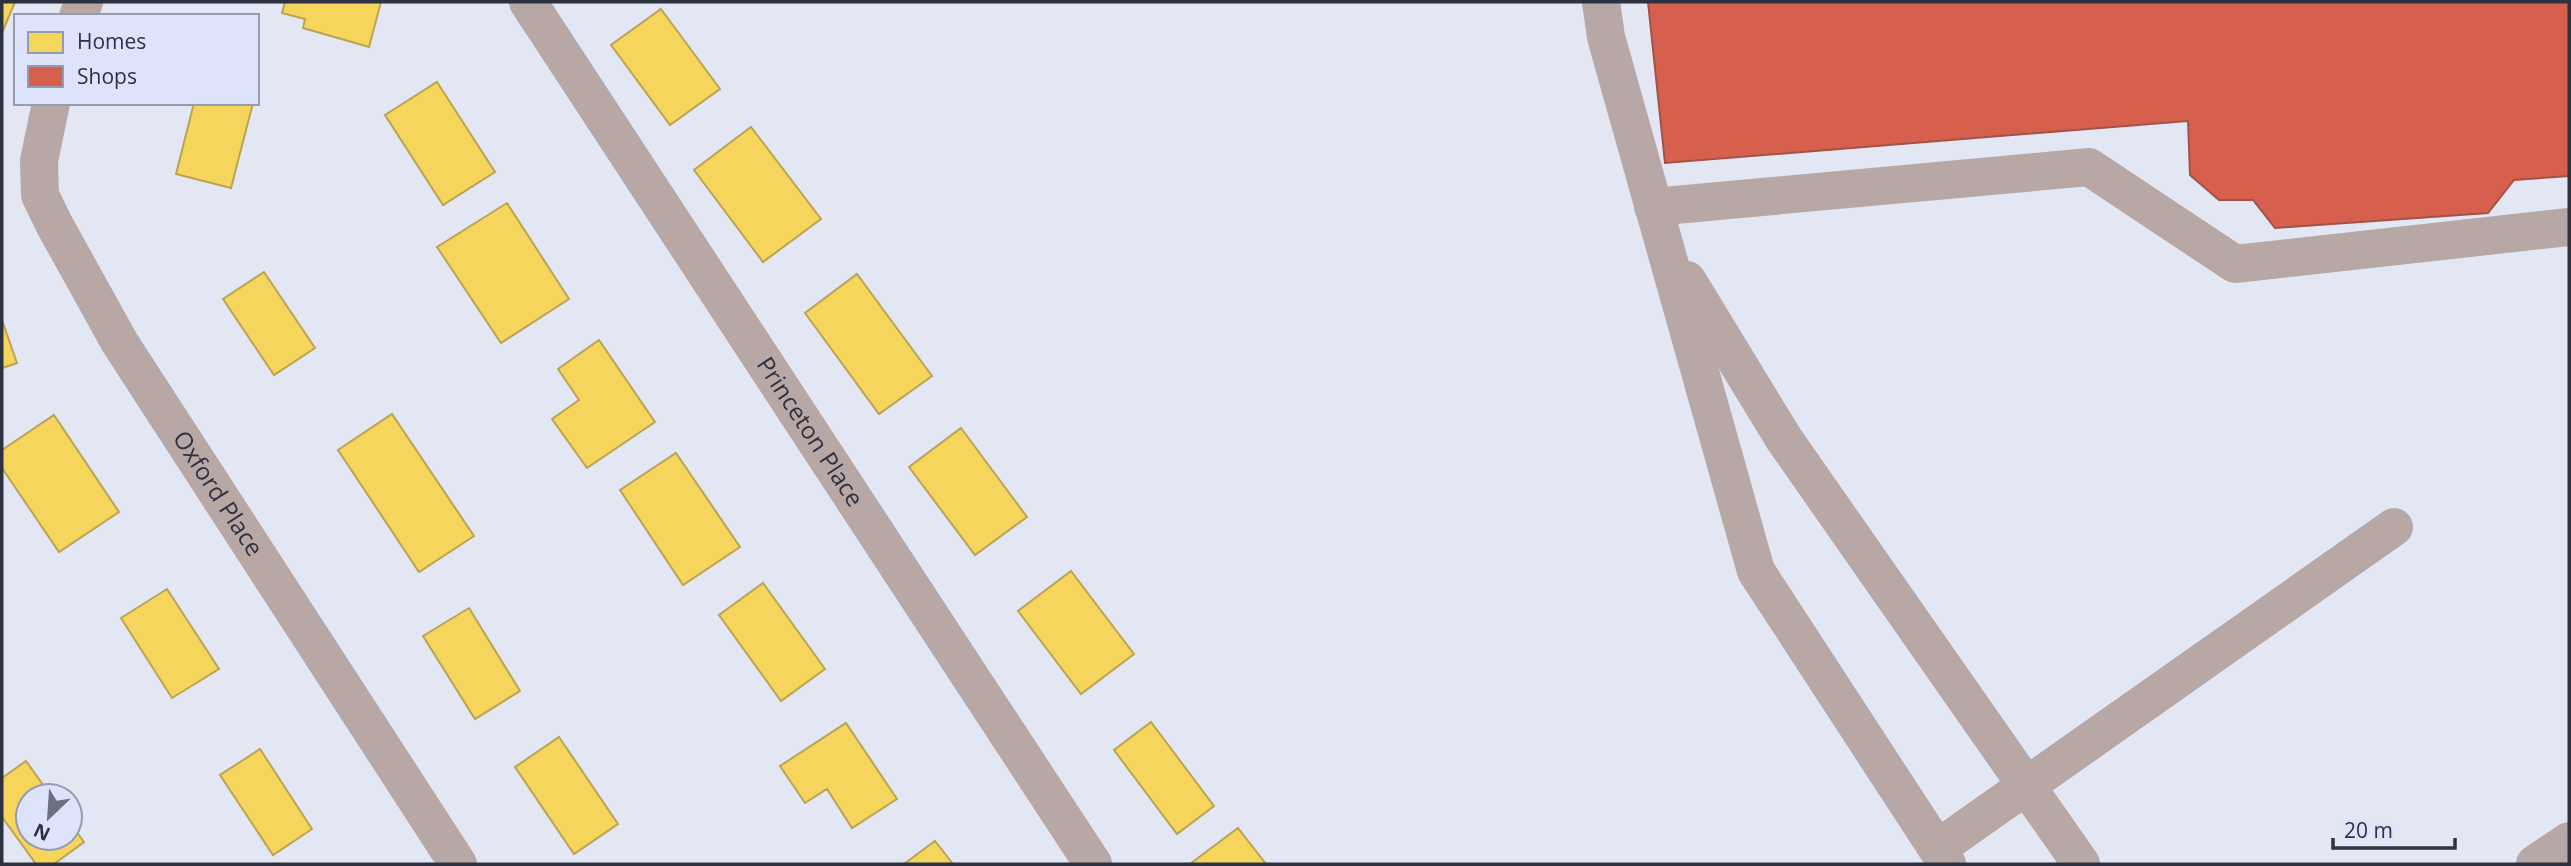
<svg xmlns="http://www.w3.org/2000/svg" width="2571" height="866" viewBox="0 0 2571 866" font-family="'Open Sans',sans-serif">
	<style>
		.homes { fill: #f6d55c; stroke: #baa454; stroke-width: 2 }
		.shops { fill: #d6604d; stroke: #a35249; stroke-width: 2 }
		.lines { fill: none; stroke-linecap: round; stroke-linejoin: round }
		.minor { stroke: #b7a7a5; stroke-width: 38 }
		.labels { text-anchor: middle; stroke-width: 7; stroke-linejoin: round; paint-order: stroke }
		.street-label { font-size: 24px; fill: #2d3140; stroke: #dce3fb }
	</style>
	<rect width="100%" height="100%" fill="#e3e7f4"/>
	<path class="homes" d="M2,2H15L2,33Z
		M285,2H381L369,47L303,28L305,19L282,13Z
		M661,9L720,89L670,125L611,45Z
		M437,82L495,172L443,205L385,115Z
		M194,103H253L231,188L176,174Z
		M751,127L821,219L763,262L694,170Z
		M507,203L569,299L501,343L437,247Z
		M264,272L315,348L274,375L223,299Z
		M857,274L932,376L879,414L805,313Z
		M2,320L17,363L2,368Z
		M599,340L655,422L587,468L552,419L579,400L558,369Z
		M392,414L474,536L419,572L338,450Z
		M54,415L119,512L59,552L2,468V450Z
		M961,428L1027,517L975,555L909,467Z
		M676,453L740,547L683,585L620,490Z
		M1071,571L1134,654L1081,694L1018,611Z
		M763,583L825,669L781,701L719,615Z
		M167,589L219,669L172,698L121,618Z
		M469,608L520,691L475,719L423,636Z
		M1151,722L1214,806L1177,834L1114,750Z
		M846,723L897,799L852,828L827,789L805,803L780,766Z
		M559,737L618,824L574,854L515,767Z
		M260,749L312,829L273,855L220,775Z
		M26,761L51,796H28V838H70V823L84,842L54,864H36L2,817V778Z
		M1238,828L1266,864H1190Z
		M935,841L953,864H904Z"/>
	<path class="shops" d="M1648,2H2569V176L2514,180L2488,213L2275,228L2253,200H2219L2190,175L2188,121L1665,163Z"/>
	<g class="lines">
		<g class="minor">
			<path id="s1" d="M528,2L1093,864"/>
			<path d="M1601,2L1606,37L1756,571L1947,864"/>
			<path d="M78,16L84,2"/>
			<path id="s2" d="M51,103L39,161L40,195L54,224L120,343L458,864"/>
			<path d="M1653,207L2089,167L2235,264L2569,227"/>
			<path d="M1687,280L1784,439L2081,864"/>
			<path d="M1938,848L2394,527"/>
			<path d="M2535,864L2569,841"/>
		</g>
	</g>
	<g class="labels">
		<g class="street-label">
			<text dy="8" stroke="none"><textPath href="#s1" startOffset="514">Princeton Place</textPath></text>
			<text dy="8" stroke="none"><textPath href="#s2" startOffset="441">Oxford Place</textPath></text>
		</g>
	</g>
	<rect width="2571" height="866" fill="none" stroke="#2d3140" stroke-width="7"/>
	<rect x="14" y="14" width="245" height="91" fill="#dce3fb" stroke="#969cb0" stroke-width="2"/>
	<rect x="28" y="32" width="35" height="21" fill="#f6d55c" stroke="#969cb0" stroke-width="2"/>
	<text x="77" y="49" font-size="21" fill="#2d3140">Homes</text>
	<rect x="28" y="66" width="35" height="21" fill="#d6604d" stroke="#969cb0" stroke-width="2"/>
	<text x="77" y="84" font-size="21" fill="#2d3140">Shops</text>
	<g transform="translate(49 817) rotate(205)"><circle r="33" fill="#dce3fb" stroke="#969cb0" stroke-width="2"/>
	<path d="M0-5L12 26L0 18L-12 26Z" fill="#6d717f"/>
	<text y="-10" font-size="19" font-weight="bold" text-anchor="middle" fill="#2d3140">N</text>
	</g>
	<path d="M2333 838v10h122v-10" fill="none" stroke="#2d3140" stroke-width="3.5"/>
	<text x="2344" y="838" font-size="21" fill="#2d3140" stroke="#dce3fb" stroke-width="5" paint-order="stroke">20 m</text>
</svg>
